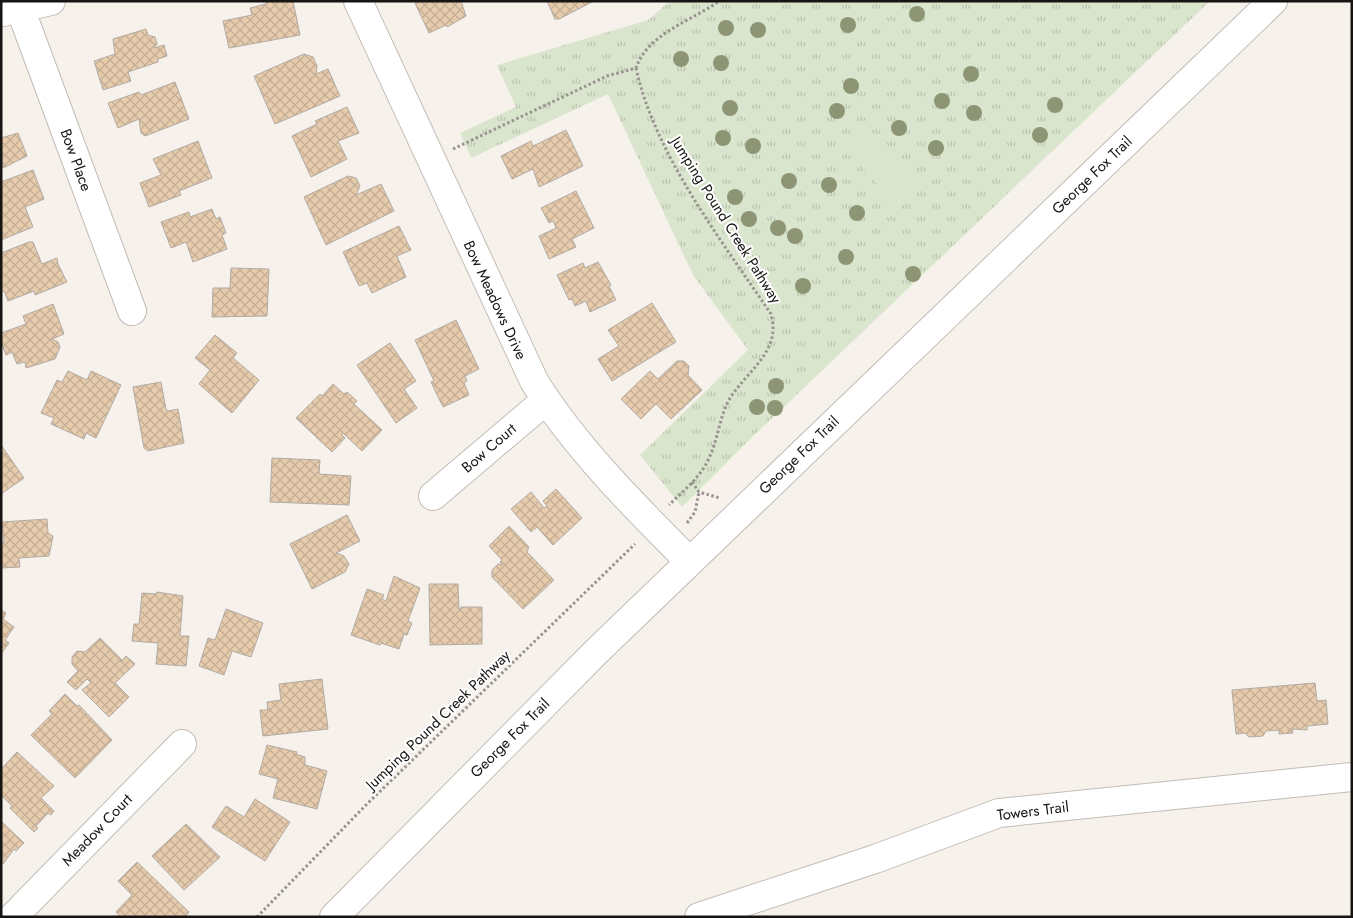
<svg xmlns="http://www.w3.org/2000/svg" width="1353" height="918" viewBox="0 0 1353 918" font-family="Jost,sans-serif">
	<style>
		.park { fill: url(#park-tufts) }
		.pitch { fill: #dae5cd }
		.building { fill: url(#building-cross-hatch); stroke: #b1aba4 }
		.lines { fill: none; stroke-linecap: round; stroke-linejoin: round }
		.minor-casing { stroke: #c2bcb6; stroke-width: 30 }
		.path { stroke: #98938f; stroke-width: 3; stroke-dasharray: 2.5 2.5; stroke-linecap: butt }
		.minor { stroke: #fff; stroke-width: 28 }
		.tree { fill: #8d9575 }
		.labels { text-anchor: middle; stroke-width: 4; stroke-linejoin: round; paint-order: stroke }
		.street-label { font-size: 15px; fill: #171513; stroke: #fff }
	</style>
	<defs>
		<pattern id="park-tufts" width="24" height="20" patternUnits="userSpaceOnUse" patternTransform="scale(1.25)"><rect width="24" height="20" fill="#dae5cd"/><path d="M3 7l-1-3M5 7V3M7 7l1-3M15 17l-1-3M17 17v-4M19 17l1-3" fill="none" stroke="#bac4af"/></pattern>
		<pattern id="building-cross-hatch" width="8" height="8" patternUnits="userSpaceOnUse" patternTransform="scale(1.25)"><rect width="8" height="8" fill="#e6cbad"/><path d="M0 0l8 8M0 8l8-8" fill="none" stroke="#c5ad94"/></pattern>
	</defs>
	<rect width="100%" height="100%" fill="#f7f1eb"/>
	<path class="park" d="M670,1H1210L747,442L682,507L640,455L748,350L693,275L608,94L471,158L460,133L516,107L497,65L648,20Z"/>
	<path class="pitch" d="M868,127L918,185L895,205L845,147Z"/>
	<path class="building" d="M266,1H293L300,35L229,48L223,21L252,15L250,8L266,4Z
		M414,1H461L466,16L447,27L446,25L429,33Z
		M547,1H592V2L559,19H555Z
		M146,29L148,35L155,37L157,44L154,48L164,45L167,56L158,59V62L128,72L131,81L103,90L94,61L115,54L113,39Z
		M304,54L313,57L317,66L316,74L328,69L340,96L275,124L254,76Z
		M175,82L189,119L145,136L141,133L139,119L118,128L108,103L139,92L141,95Z
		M347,107L359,133L338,141L347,159L311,177L292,136L317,124L315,121Z
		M566,130L583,166L539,187L533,169L512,179L501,156L531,141L533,146Z
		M18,133L27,156L3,168L1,138Z
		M198,141L212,178L179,191L181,195L149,207L140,183L161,175L153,159Z
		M33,170L44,199L25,207L33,227L1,240V182Z
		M348,176L356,178L360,186L356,195L381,184L394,211L326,245L304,197Z
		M576,191L594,228L572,239L576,247L549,259L539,236L556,228L553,221L549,223L541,208Z
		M212,209L216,219L220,217L226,233L222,235L227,249L193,262L186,242L171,248L161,222L189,212L190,217Z
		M399,226L411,250L397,256L406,277L372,293L367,283L359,286L343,252Z
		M29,242H33L42,264L57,258L58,264L67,282L35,295L34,291L8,301L4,291L1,292V253Z
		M598,262L611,285L609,286L616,300L590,312L586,301L575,306L572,299L569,300L557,275L583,263L585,268Z
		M231,268L269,269L267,316L212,317L213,288H230Z
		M652,303L676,342L612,381L598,359L619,346L608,330Z
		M53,304L64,334L52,339L58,342L60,347L55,359L26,368L25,362L17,364L12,352L6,355L1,342V333L26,324L23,316Z
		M456,320L479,369L465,376L467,381L464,383L469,395L443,407L431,382L434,381L415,340Z
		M215,335L237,353L233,358L259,380L232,413L199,384L210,370L195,358Z
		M390,343L416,381L404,389L417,408L396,423L357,365Z
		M677,361H684L689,366L688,375L702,390L671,419L656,404L641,419L621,399L650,371L658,379Z
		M68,371L87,380L91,371L121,385L96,438L86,433L84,439L51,424L54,418L41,413L57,380L62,382Z
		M161,382L166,409L168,411L178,409L184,443L148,451L144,448L133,387Z
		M333,384L344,394L347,392L357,401L354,404L382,430L362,451L343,433L342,435L345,438L332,452L296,418L320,394L322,396Z
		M1,445L24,478L1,494Z
		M272,458L320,460L319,474L351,476L349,505L270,502Z
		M556,489L582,518L553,545L537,527L531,532L511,509L531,492L544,508L547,506L543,501Z
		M347,515L360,541L336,553L344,556L349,564L345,572L312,589L290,544Z
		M47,519L48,533L53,536L49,556L19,558L20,567L1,568V543L4,542L2,522Z
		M509,526L529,547L527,552L554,580L523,609L492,577V570L498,564L502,565L500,562L502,560L489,546Z
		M394,576L420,588L408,621L412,623L407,635L404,634L399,649L381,643L380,645L351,635L367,589L384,595L382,599L386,601Z
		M429,584H458L459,609H461V607H482V644L430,645Z
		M157,592L183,596L180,636H189L186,666L156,664L158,643L132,641L134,624H139L142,593L156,594Z
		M226,609L263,623L251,657L232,651L224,675L199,666L208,638L215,640Z
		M1,610L6,613L3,619L14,627L5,640L9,643L1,654Z
		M100,638L122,660L121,662L126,656L135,664L115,683L129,697L109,717L82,690L91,683L87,679L76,690L67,682L78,671L72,664V657L77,651L85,652Z
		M322,679L328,729L263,736L260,710H268L267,702L281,700L279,684Z
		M1315,683L1317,701L1326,700L1328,724L1307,726V730L1292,729L1293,733L1279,734V730L1266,731L1263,736L1249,737L1245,733L1236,734L1232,690Z
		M65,694L77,706L79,705L112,740L75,778L31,735L52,714L49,711Z
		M267,745L297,752L296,754L305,757V765L327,771L317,809L273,798L278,779L259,774Z
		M17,752L54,786L41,798L54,811L51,815L48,813L36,826L38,828L34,832L10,808L12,806L1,795L2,768Z
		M255,799L290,822L265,861L212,827L226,806L244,817Z
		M1,821L24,843L16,851L14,849L3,864Z
		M186,824L220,857L184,890L152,856Z
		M137,862L189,912L185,917H121L116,912L132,895L118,881Z"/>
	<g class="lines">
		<g class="minor-casing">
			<path id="minor" d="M358,1L534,381C573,445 636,508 689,561
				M20,8L132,311
				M3,12L51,1
				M433,496L545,401
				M13,917L182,744
				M334,917L596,652L1273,1
				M699,917L875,859L999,813L1352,777"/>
		</g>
		<path class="path" d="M636,68C655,155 722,241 771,314C782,352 746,371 729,400C719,418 718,440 709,458C701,477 683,491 669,505
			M453,149L607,76L636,68C648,33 692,21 719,1
			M692,482L699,492L720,498
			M687,523L695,512L699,492
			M257,917L366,805L635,544"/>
		<use href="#minor" class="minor"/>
	</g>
	<g class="tree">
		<circle cx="917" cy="14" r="8"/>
		<circle cx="848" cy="25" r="8"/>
		<circle cx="726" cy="28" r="8"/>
		<circle cx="758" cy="30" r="8"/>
		<circle cx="681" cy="59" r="8"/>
		<circle cx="721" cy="63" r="8"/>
		<circle cx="971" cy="74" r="8"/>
		<circle cx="851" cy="86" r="8"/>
		<circle cx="942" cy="101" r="8"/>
		<circle cx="1055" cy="105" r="8"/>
		<circle cx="730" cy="108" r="8"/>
		<circle cx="837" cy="111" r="8"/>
		<circle cx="974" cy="113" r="8"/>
		<circle cx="899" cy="128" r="8"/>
		<circle cx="1040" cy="135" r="8"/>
		<circle cx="723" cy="138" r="8"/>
		<circle cx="753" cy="146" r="8"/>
		<circle cx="936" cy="148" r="8"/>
		<circle cx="789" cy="181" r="8"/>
		<circle cx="829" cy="185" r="8"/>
		<circle cx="735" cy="197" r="8"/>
		<circle cx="857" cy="213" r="8"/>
		<circle cx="749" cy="219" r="8"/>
		<circle cx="778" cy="228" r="8"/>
		<circle cx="795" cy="236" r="8"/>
		<circle cx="846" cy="257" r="8"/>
		<circle cx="913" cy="274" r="8"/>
		<circle cx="803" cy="286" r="8"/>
		<circle cx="776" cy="386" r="8"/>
		<circle cx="757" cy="407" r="8"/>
		<circle cx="775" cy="408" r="8"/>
	</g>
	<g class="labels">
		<g class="street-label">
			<text transform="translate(76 160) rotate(70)" y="5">Bow Place</text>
			<text transform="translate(1092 175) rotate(-44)" y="5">George Fox Trail</text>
			<text transform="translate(726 220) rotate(58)" y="5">Jumping Pound Creek Pathway</text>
			<text transform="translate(495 300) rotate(65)" y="5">Bow Meadows Drive</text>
			<text transform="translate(489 448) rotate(-41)" y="5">Bow Court</text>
			<text transform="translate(799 455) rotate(-44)" y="5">George Fox Trail</text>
			<text transform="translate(438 720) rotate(-44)" y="5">Jumping Pound Creek Pathway</text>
			<text transform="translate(510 738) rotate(-45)" y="5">George Fox Trail</text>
			<text transform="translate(1033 811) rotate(-7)" y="5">Towers Trail</text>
			<text transform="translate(97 830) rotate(-46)" y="5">Meadow Court</text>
		</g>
	</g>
	<rect width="1353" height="918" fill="none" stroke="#171513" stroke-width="5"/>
</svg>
